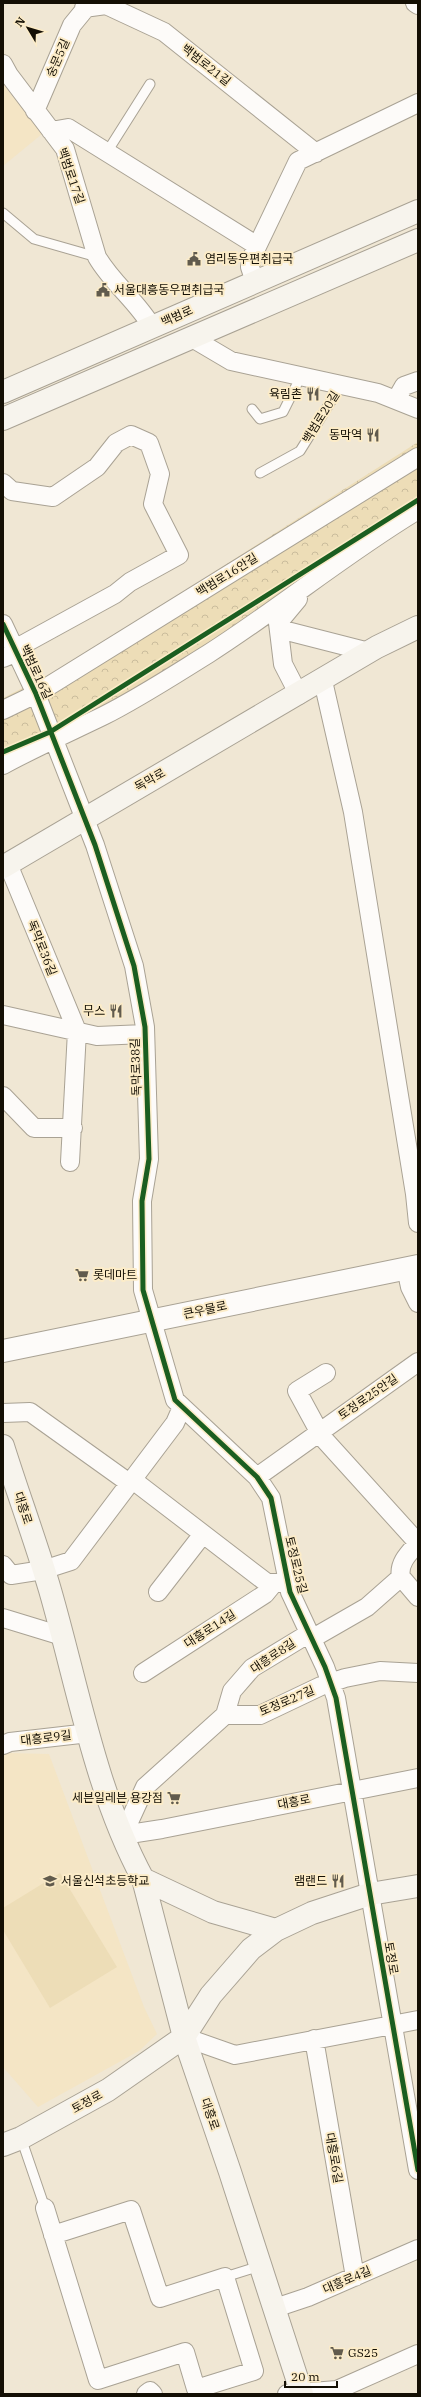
<svg xmlns="http://www.w3.org/2000/svg" width="421" height="2397" viewBox="0 0 421 2397" font-family="'IBM Plex Serif','Noto Sans KR',serif">
	<style>
		.built { fill: #f4e5c5 }
		.park { fill: url(#park-crowns) }
		.pitch { fill: #edddb7 }
		.lines { fill: none; stroke-linecap: round; stroke-linejoin: round }
		.service-casing { stroke: #a9a294; stroke-width: 11 }
		.minor-casing { stroke: #a9a294; stroke-width: 20 }
		.tertiary-casing { stroke: #a9a294; stroke-width: 24 }
		.secondary-casing { stroke: #a9a294; stroke-width: 24 }
		.service { stroke: #fdfbf9; stroke-width: 9 }
		.minor { stroke: #fdfbf9; stroke-width: 18 }
		.tertiary { stroke: #fdfbf9; stroke-width: 22 }
		.secondary { stroke: #f7f4ed; stroke-width: 22 }
		.cycleway-casing { stroke: #fcecc8; stroke-width: 8 }
		.cycleway { stroke: #1b5e20; stroke-width: 5 }
		.labels { text-anchor: middle; stroke-width: 4; stroke-linejoin: round; paint-order: stroke }
		.street-label { font-size: 12px; fill: #140f04; stroke: #fcecc8 }
		.poi-label { font-size: 12px; fill: #140f04; stroke: #fcecc8; text-anchor: start }
	</style>
	<defs>
		<pattern id="park-crowns" width="20" height="18" patternUnits="userSpaceOnUse"><rect width="20" height="18" fill="#edddb7"/><path d="M2 6a3 3 0 1 1 6 0M12 15a3 3 0 1 1 6 0" fill="none" stroke="#cabc9c"/></pattern>
	</defs>
	<rect width="100%" height="100%" fill="#f0e7d4"/>
	<path class="built" d="M3,84L42,134L3,166Z
		M9,1753L49,1754L144,2007L157,2034L139,2051L38,2107L3,2067V1755Z"/>
	<path class="park" d="M418,442V515L104,710L3,765V698L68,665Z"/>
	<path class="pitch" d="M60,1873L117,1967L50,2008L3,1930V1908Z"/>
	<g class="lines">
		<g class="service-casing">
			<path id="service" d="M107,152L150,84
				M3,213L34,239L97,257
				M252,409L260,419L283,412L301,376
				M260,473L300,451L341,385
				M21,2138L45,2208
				M225,2277L260,2266"/>
		</g>
		<g class="minor-casing">
			<path id="minor" d="M415,3L418,5
				M84,8L106,5L164,32L316,153
				M3,64L9,75L65,149L97,257C112,283 137,301 152,327
				M35,111L72,25L90,3
				M51,131L68,128L256,245
				M255,282L250,267L252,257L298,161L418,103
				M192,338L231,361L378,393L418,409
				M396,400L404,386L418,381
				M3,483L12,491L53,497L97,467L116,443L131,435L149,443L160,474L153,504L179,555L130,582L115,594L22,645L15,653L3,658
				M298,599L278,623L283,664L299,695
				M3,624L36,694L95,845L134,966L145,1027L149,1159L142,1201L143,1290L175,1400L257,1477L271,1498L290,1592L325,1667L336,1698L418,2170
				M279,629L369,652
				M323,681L353,812L415,1194L418,1223
				M3,710L36,694L418,457
				M3,765C36,747 70,732 103,716C139,698 174,675 208,654C280,608 345,554 418,510
				M8,864L77,1031L70,1162
				M3,1015L97,1036L145,1034
				M3,1096L34,1128H73
				M406,1268L410,1287L418,1303
				M326,1373L297,1391L322,1437L418,1543
				M3,1413L30,1412L125,1480L138,1484L267,1583H288
				M257,1477L418,1362
				M3,1565L11,1575L43,1570L71,1561L175,1423L182,1407
				M401,1577C398,1563 409,1553 418,1543
				M401,1577L418,1597
				M158,1592L203,1534
				M3,1618L62,1636
				M143,1673L265,1594L274,1583
				M225,1715H260L321,1686L345,1678L380,1671L418,1673
				M3,1745L10,1742L89,1733
				M123,1835L145,1787L225,1715L232,1691L252,1668L303,1637L320,1634L367,1607L401,1577
				M123,1835L162,1829L418,1778
				M184,2037L235,2055L418,2020
				M314,2039L355,2277
				M45,2208L98,2380L185,2352L196,2389L254,2371L225,2277L160,2298L131,2210L53,2235
				M275,2308L308,2297L418,2249
				M146,2394L150,2391L153,2394
				M287,2394L337,2390L418,2354"/>
		</g>
		<g class="tertiary-casing">
			<path id="tertiary" d="M3,1351L418,1266"/>
		</g>
		<g class="secondary-casing">
			<path id="secondary" d="M3,392L418,211
				M3,419L418,240
				M3,867L377,647L418,627
				M3,1446C18,1494 36,1542 50,1590C78,1687 95,1790 143,1879L184,2037L230,2172L302,2394
				M143,1879L213,1912L276,1930
				M3,2145L21,2138L108,2090L184,2037L211,1995L251,1949L276,1930L312,1913L370,1894L418,1886"/>
		</g>
		<use href="#service" class="service"/>
		<use href="#minor" class="minor"/>
		<use href="#tertiary" class="tertiary"/>
		<use href="#secondary" class="secondary"/>
		<g class="cycleway-casing">
			<path id="cycleway" d="M3,624L36,694L95,845L134,966L145,1027L149,1159L142,1201L143,1290L175,1400L257,1477L271,1498L290,1592L325,1667L336,1698L418,2170
				M3,752L50,732L418,500"/>
		</g>
		<use href="#cycleway" class="cycleway"/>
	</g>
	<defs>
		<g id="civic-bare" transform="scale(1.08)"><path d="M-.6-6.5H3V-4.5H.6V-3L4-1V1h2V6H-6V1h2V-1L-.6-3ZM-1.2 2.5V6h2.4V2.5Z" fill="#615b4d" stroke="#fcecc8" stroke-width="2.5" paint-order="stroke"/></g>
		<g id="restaurant-bare" transform="scale(1.08)"><path d="M-5-6h1v4h1v-4h1v4h1v-4h1v5L-1.5 .5V6h-2V.5L-5-1ZM5-6V6H3V1.5H1.5Q1.5-4 5-6Z" fill="#615b4d" stroke="#fcecc8" stroke-width="2.5" paint-order="stroke"/></g>
		<g id="supermarket-bare" transform="scale(1.08)"><path d="M-6-5.5h2.5l.6 2H6L4.5 2H-2.5L-4.4-4H-6ZM-1.5 3.2a1.3 1.3 0 1 0 .1 0ZM3 3.2a1.3 1.3 0 1 0 .1 0Z" fill="#615b4d" stroke="#fcecc8" stroke-width="2.5" paint-order="stroke"/></g>
		<g id="school-bare" transform="scale(1.08)"><path d="M0-5L7-2L0 1L-7-2ZM-4 1L0 2.5L4 1V4Q0 6-4 4Z" fill="#615b4d" stroke="#fcecc8" stroke-width="2.5" paint-order="stroke"/></g>
	</defs>
	<g fill-rule="evenodd">
		<use href="#civic-bare" x="194" y="259"/>
		<use href="#civic-bare" x="103" y="290"/>
		<use href="#restaurant-bare" x="313" y="394"/>
		<use href="#restaurant-bare" x="373" y="435"/>
		<use href="#restaurant-bare" x="116" y="1011"/>
		<use href="#supermarket-bare" x="82" y="1275"/>
		<use href="#supermarket-bare" x="174" y="1798"/>
		<use href="#school-bare" x="50" y="1881"/>
		<use href="#restaurant-bare" x="338" y="1881"/>
		<use href="#supermarket-bare" x="337" y="2353"/>
	</g>
	<g class="labels">
		<g class="street-label">
			<text transform="translate(58 58) rotate(-66)" y="4">숭문5길</text>
			<text transform="translate(206 65) rotate(38)" y="4">백범로21길</text>
			<text transform="translate(71 176) rotate(71)" y="4">백범로17길</text>
			<text transform="translate(177 316) rotate(-24)" y="4">백범로</text>
			<text transform="translate(321 417) rotate(-58)" y="4">백범로20길</text>
			<text transform="translate(227 575) rotate(-32)" y="4">백범로16안길</text>
			<text transform="translate(36 672) rotate(65)" y="4">백범로16길</text>
			<text transform="translate(150 780) rotate(-30)" y="4">독막로</text>
			<text transform="translate(42 948) rotate(68)" y="4">독막로36길</text>
			<text transform="translate(136 1067) rotate(-92)" y="4">독막로38길</text>
			<text transform="translate(205 1310) rotate(-12)" y="4">큰우물로</text>
			<text transform="translate(368 1397) rotate(-35)" y="4">토정로25안길</text>
			<text transform="translate(23 1508) rotate(72)" y="4">대흥로</text>
			<text transform="translate(296 1565) rotate(76)" y="4">토정로25길</text>
			<text transform="translate(210 1629) rotate(-33)" y="4">대흥로14길</text>
			<text transform="translate(273 1656) rotate(-34)" y="4">대흥로8길</text>
			<text transform="translate(287 1701) rotate(-23)" y="4">토정로27길</text>
			<text transform="translate(46 1738) rotate(-7)" y="4">대흥로9길</text>
			<text transform="translate(294 1802) rotate(-11)" y="4">대흥로</text>
			<text transform="translate(391 1958) rotate(80)" y="4">토정로</text>
			<text transform="translate(87 2102) rotate(-29)" y="4">토정로</text>
			<text transform="translate(210 2114) rotate(71)" y="4">대흥로</text>
			<text transform="translate(334 2158) rotate(80)" y="4">대흥로6길</text>
			<text transform="translate(347 2280) rotate(-23)" y="4">대흥로4길</text>
		</g>
		<g class="poi-label">
			<text x="205" y="263">염리동우편취급국</text>
			<text x="114" y="294">서울대흥동우편취급국</text>
			<text x="302" y="398" text-anchor="end">육림촌</text>
			<text x="362" y="439" text-anchor="end">동막역</text>
			<text x="105" y="1015" text-anchor="end">무스</text>
			<text x="93" y="1279">롯데마트</text>
			<text x="163" y="1802" text-anchor="end">세븐일레븐 용강점</text>
			<text x="61" y="1885">서울신석초등학교</text>
			<text x="327" y="1885" text-anchor="end">램랜드</text>
			<text x="348" y="2357">GS25</text>
		</g>
	</g>
	<rect width="421" height="2397" fill="none" stroke="#140f04" stroke-width="8"/>
	<g transform="translate(28 28) rotate(308)" stroke="#fcecc8" stroke-width="3" paint-order="stroke">
	<path d="M0-3L7 15L0 10L-7 15Z" fill="#140f04"/>
	<text y="-6" font-size="11" font-weight="bold" text-anchor="middle" fill="#140f04">N</text>
	</g>
	<path d="M285 2381v6h52v-6" fill="none" stroke="#140f04" stroke-width="2"/>
	<text x="291" y="2381" font-size="12" fill="#140f04" stroke="#fcecc8" stroke-width="3" paint-order="stroke">20 m</text>
</svg>
